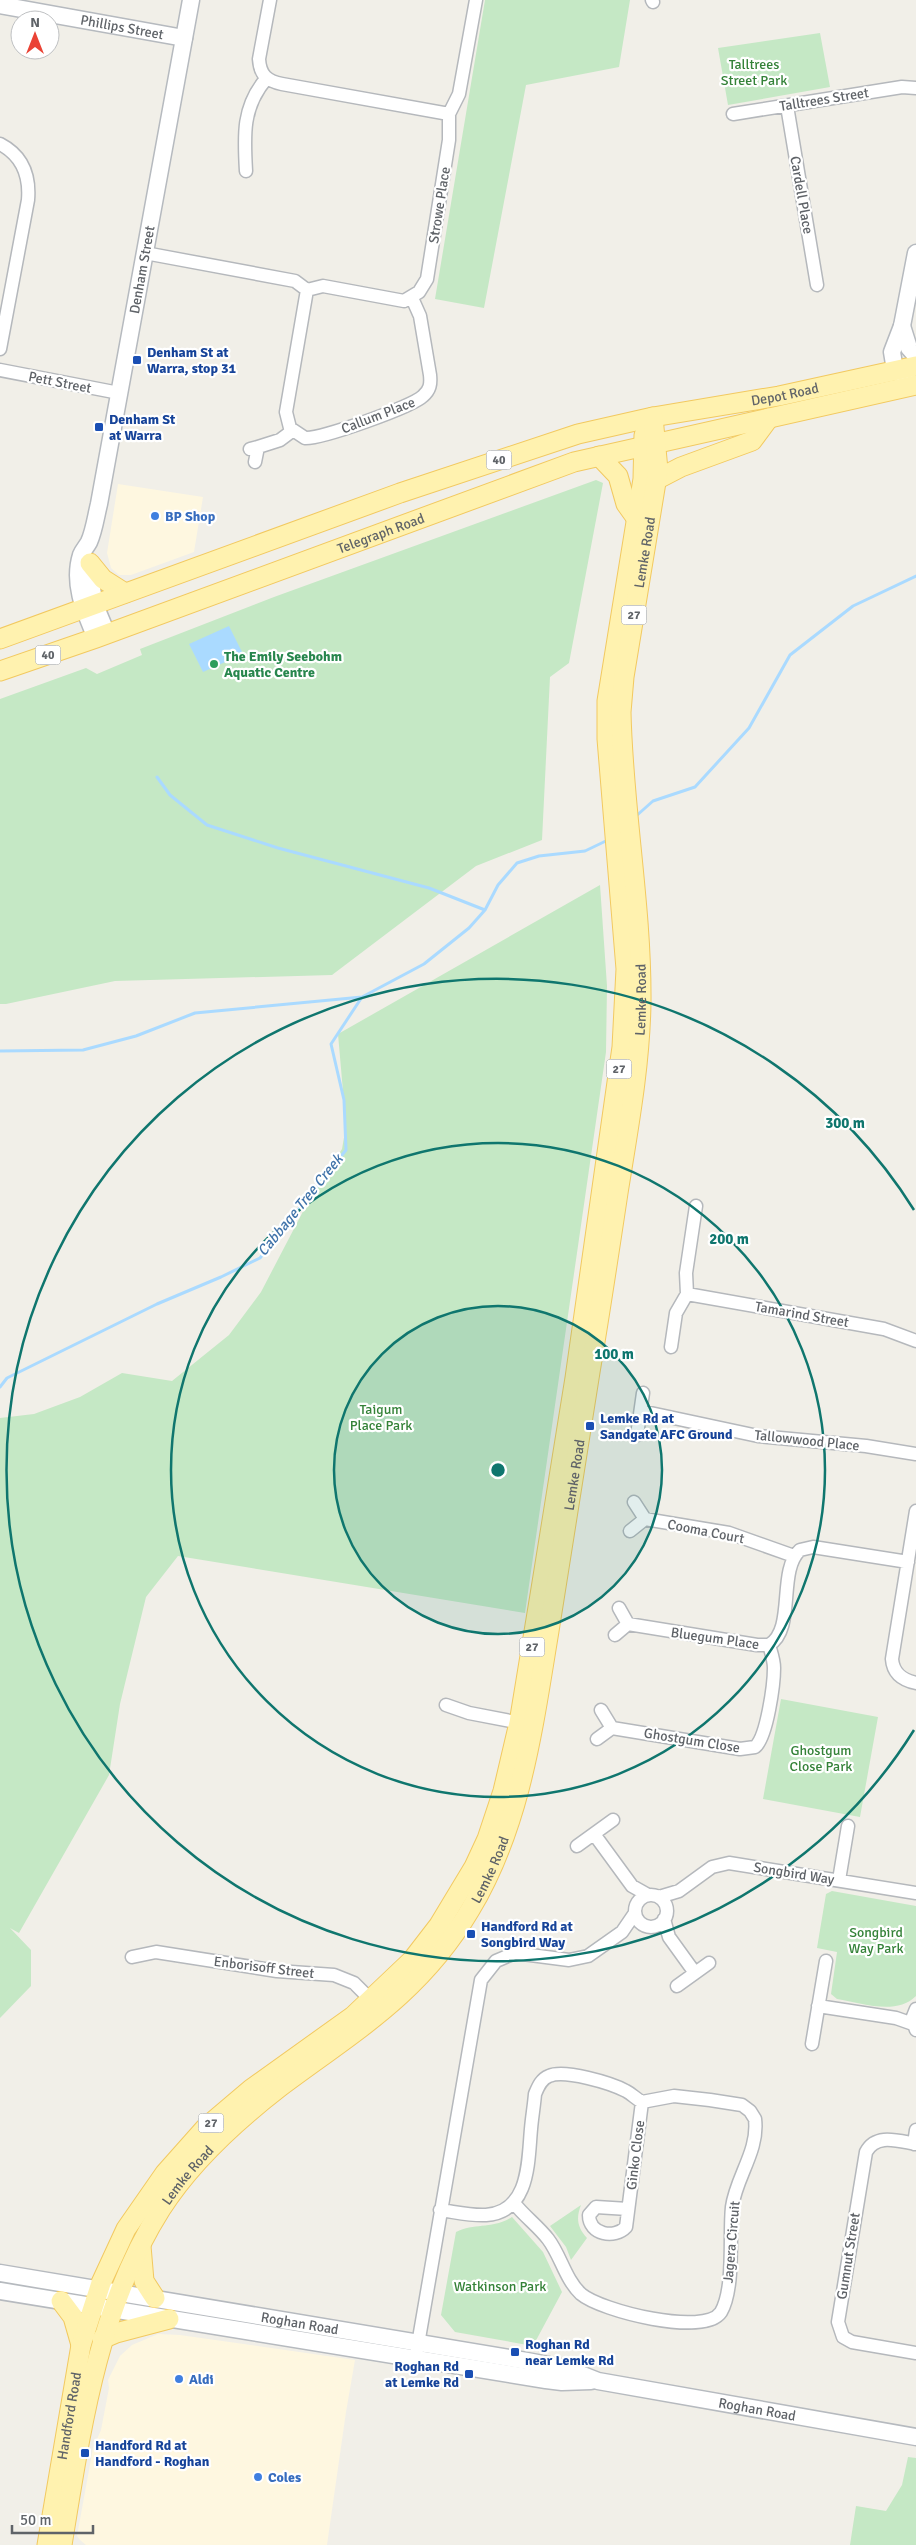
<svg xmlns="http://www.w3.org/2000/svg" width="916" height="2545" viewBox="0 0 916 2545" font-family="Signika,sans-serif">
	<style>
		.commercial { fill: #fef7e0 }
		.green { fill: #c5e8c5 }
		.water { fill: #aadaff }
		.lines { fill: none; stroke-linecap: round; stroke-linejoin: round }
		.stream { stroke: #aadaff; stroke-width: 3 }
		.street-casing { stroke: #b5b8bc; stroke-width: 15 }
		.secondary-casing { stroke: #b6babf; stroke-width: 19 }
		.primary-casing { stroke: #f2c960; stroke-width: 21 }
		.street { stroke: #fff; stroke-width: 12 }
		.secondary { stroke: #fff; stroke-width: 16 }
		.primary { stroke: #fff2af; stroke-width: 19 }
		.ring { fill: none; stroke: #0f766e; stroke-width: 2.5 }
		.transit-dot { fill: #1a4fb4; stroke: #fff; stroke-width: 2 }
		.shop-dot { fill: #3f7fe0; stroke: #fff; stroke-width: 2 }
		.leisure-dot { fill: #2e9e5b; stroke: #fff; stroke-width: 2 }
		.labels { text-anchor: middle; stroke-width: 4.5; stroke-linejoin: round; paint-order: stroke }
		.shield { fill: #fff; stroke: #8f9295; stroke-width: 1 }
		.shield-label { font-size: 12px; font-weight: bold; fill: #5f6368 }
		.street-label { font-size: 14px; fill: #5f6368; stroke: #fff }
		.park-label { font-size: 14px; fill: #348238; stroke: #fff }
		.transit-label { font-size: 14px; font-weight: bold; fill: #164399; stroke: #fff; text-anchor: start }
		.shop-label { font-size: 14px; font-weight: bold; fill: #366cbe; stroke: #fff; text-anchor: start }
		.leisure-label { font-size: 14px; font-weight: bold; fill: #27864d; stroke: #fff; text-anchor: start }
		.water-label { font-size: 15px; font-style: italic; fill: #4174aa; stroke: #fff }
		.centre { fill: #0f766e; stroke: #fff; stroke-width: 2.5 }
		.ring-label { font-size: 15px; text-anchor: middle; font-weight: bold; fill: #0f766e; stroke: #fff; stroke-width: 4.5; stroke-linejoin: round; paint-order: stroke }
	</style>
	<rect width="100%" height="100%" fill="#f1efe8"/>
	<path class="commercial" d="M118,484L203,497L194,552L131,575H119L111,568L107,553Z
		M158,2334L180,2335L355,2360L346,2412L327,2545H86L80,2540L77,2536L93,2448L101,2430L109,2388L108,2380L120,2356L132,2345Z"/>
	<path class="green" d="M485,0H630L619,67L526,85L484,308L435,299Z
		M820,33L830,87L728,105L718,48Z
		M596,480L603,483L569,663L550,677L542,840L476,866L332,975L115,981L6,1004H0V699L86,668L97,674L142,655L140,649L274,597Z
		M600,885L607,986L606,1052L525,1613L178,1556L146,1597L120,1704L109,1775L19,1933L10,1928L31,1950V1986L0,2018V1418L34,1414L80,1397L122,1373L172,1381L229,1335L261,1292L309,1200L342,1149L346,1126L338,1034Z
		M781,1699L878,1717L860,1817L763,1799Z
		M832,1891L916,1906V1996C896,2016 862,2003 837,1999L831,1994L837,1952L817,1948L826,1894Z
		M581,2205C576,2218 577,2227 587,2238L571,2260L566,2247L550,2226Z
		M512,2217L543,2252L562,2292L533,2346L455,2332L441,2315L456,2232C475,2222 490,2230 512,2217Z
		M908,2457L916,2458V2545H850L856,2506L886,2511L902,2485Z"/>
	<path class="water" d="M229,626L243,654L203,672L189,644Z"/>
	<g class="lines">
		<path class="stream" d="M157,777L170,795L207,825L278,848L429,888L485,910
			M635,817L653,801L695,787L749,728L790,655L853,606L916,576
			M0,1051L83,1050L136,1036L195,1013L362,997
			M0,1387L7,1378L157,1304L221,1277L260,1258L346,1150L344,1100L331,1044L362,997L424,964L469,928L485,910L498,885L517,863L539,856L585,851L610,839"/>
		<g class="street-casing">
			<path id="street" d="M270,0L259,59C260,75 267,81 282,84L449,114
				M652,0L653,2
				M787,106L817,285
				M733,114L902,87L916,88
				M0,144C23,156 30,176 28,200L0,349
				M246,171C244,136 242,107 266,79
				M145,253L295,281L307,290L323,286L404,301L419,292L427,279L449,140V114L459,94L476,0
				M307,290L286,412L290,428L305,438C321,439 412,407 423,396C430,390 431,384 430,375L420,316L412,298
				M0,370L119,393
				M258,447L280,440L292,431
				M250,449L258,447L255,462
				M687,1294L686,1273L696,1206
				M671,1347L676,1313L687,1294L884,1329L916,1341
				M641,1411L758,1436L866,1446L916,1454
				M637,1435L643,1393
				M916,1511L892,1659C893,1673 902,1680 916,1683
				M645,1519L729,1533L794,1556
				M630,1531L645,1519L634,1502
				M628,1624L757,1645H769C796,1629 777,1571 800,1550L813,1547L908,1562
				M615,1635L628,1624L619,1608
				M446,1705L469,1713L526,1724
				M612,1728L740,1749L755,1747C767,1737 774,1684 774,1668C774,1660 771,1652 769,1645
				M597,1739L612,1728L601,1710
				M594,1834L632,1886L648,1895
				M577,1846L613,1820
				M839,1880L848,1826
				M635 1911a16 16 0 1 1 32 0a16 16 0 1 1-32 0Z
				M659,1897L679,1891L712,1867L729,1863L916,1893
				M664,1919L669,1937L695,1973
				M132,1957L156,1952L277,1971L334,1975L354,1983L376,2005
				M677,1986L709,1963
				M818,2006L896,2018L913,2024
				M916,2009L912,2019L916,2030
				M812,2044L826,1961
				M914,2144L916,2130
				M916,2144C898,2141 876,2133 866,2152L838,2322L843,2337L852,2342L916,2353
				M628,2209L596,2207L589,2215C589,2235 615,2239 626,2227L642,2102
				M440,2210C455,2212 471,2216 486,2215C530,2212 528,2161 531,2129C532,2117 534,2106 535,2094C538,2087 541,2079 549,2076C564,2069 611,2083 626,2091C632,2094 636,2099 642,2102L674,2096L710,2100L742,2105L750,2111L755,2119C759,2151 736,2177 732,2207C729,2234 735,2288 721,2312C705,2337 601,2311 581,2294C565,2279 561,2256 548,2239C538,2226 524,2216 514,2203
				M417,2350L481,1980L496,1961L515,1953L569,1960L588,1956L622,1932L635,1913"/>
		</g>
		<g class="secondary-casing">
			<g id="secondary">
				<path id="s1" d="M0,5L184,38"/>
				<path d="M902,326L909,348L916,356"/>
				<path d="M906,377L895,370L892,352L902,326L916,253"/>
				<path d="M89,573L95,605L107,634"/>
				<path id="s2" d="M96,638C85,612 72,584 81,555C83,550 87,546 89,542C94,531 96,516 99,504L191,0"/>
				<path id="s3" d="M0,2273L527,2361L565,2368L598,2381L916,2437"/>
				<path d="M0,2291L546,2380L562,2382L591,2381"/>
			</g>
		</g>
		<g class="primary-casing">
			<g id="primary">
				<path d="M599,456L618,476L626,504L636,518"/>
				<path d="M656,480L681,467L752,441L769,418"/>
				<path d="M90,563L103,579L125,593"/>
				<path id="s4" d="M0,639L400,493L578,434L653,417L779,396L916,366"/>
				<path id="s5" d="M0,671L96,638L574,462L916,385"/>
				<path d="M141,2246L144,2281L155,2298"/>
				<path d="M61,2301L73,2317L81,2345"/>
				<path d="M102,2339L116,2333L169,2319"/>
				<path id="s6" d="M47,2545L81,2345L101,2283L126,2229L165,2173L205,2128L251,2089L353,2016L412,1960L439,1925L474,1867L487,1839L503,1791L519,1723L540,1595L575,1378L622,1047L626,969L607,739V701L643,479L644,435"/>
				<path id="s7" d="M62,2545C81,2429 97,2310 161,2209C191,2162 236,2121 280,2087C355,2031 420,1994 470,1910C521,1825 533,1728 549,1631C563,1545 577,1459 590,1372C600,1313 609,1253 618,1193C628,1130 640,1067 641,1003C642,906 623,809 621,712L624,677L658,470L653,417"/>
			</g>
		</g>
		<use href="#street" class="street"/>
		<use href="#secondary" class="secondary"/>
		<use href="#primary" class="primary"/>
	</g>
	<circle cx="498" cy="1470" r="164" fill="#0f766e" fill-opacity=".12"/>
	<g class="ring">
		<circle cx="498" cy="1470" r="164"/>
		<circle cx="498" cy="1470" r="327"/>
		<path d="M914 1730A491 491 0 1 1 914 1210"/>
	</g>
	<g class="transit-dot">
		<rect x="132" y="355" width="10" height="10" rx="2.5"/>
		<rect x="94" y="422" width="10" height="10" rx="2.5"/>
		<rect x="585" y="1421" width="10" height="10" rx="2.5"/>
		<rect x="466" y="1929" width="10" height="10" rx="2.5"/>
		<rect x="510" y="2347" width="10" height="10" rx="2.5"/>
		<rect x="464" y="2369" width="10" height="10" rx="2.5"/>
		<rect x="80" y="2448" width="10" height="10" rx="2.5"/>
	</g>
	<g class="shop-dot">
		<circle cx="155" cy="516" r="5"/>
		<circle cx="179" cy="2379" r="5"/>
		<circle cx="258" cy="2477" r="5"/>
	</g>
	<circle class="leisure-dot" cx="214" cy="664" r="5"/>
	<g class="labels">
		<g class="shield">
			<rect x="486.5" y="450.5" width="25" height="19" rx="4"/>
			<rect x="621.5" y="605.5" width="25" height="19" rx="4"/>
			<rect x="35.5" y="645.5" width="25" height="19" rx="4"/>
			<rect x="606.5" y="1059.5" width="25" height="19" rx="4"/>
			<rect x="519.5" y="1637.5" width="25" height="19" rx="4"/>
			<rect x="198.5" y="2113.5" width="25" height="19" rx="4"/>
		</g>
		<g class="shield-label">
			<text x="499" y="464">40</text>
			<text x="634" y="619">27</text>
			<text x="48" y="659">40</text>
			<text x="619" y="1073">27</text>
			<text x="532" y="1651">27</text>
			<text x="211" y="2127">27</text>
		</g>
		<g class="street-label">
			<text dy="5" stroke="none"><textPath href="#s1" startOffset="124">Phillips Street</textPath></text>
			<text transform="translate(824 99) rotate(-9)" y="5">Talltrees Street</text>
			<text transform="translate(802 195) rotate(80)" y="5">Cardell Place</text>
			<text transform="translate(439 205) rotate(-81)" y="5">Strowe Place</text>
			<text dy="5" stroke="none"><textPath href="#s2" startOffset="379">Denham Street</textPath></text>
			<text transform="translate(60 382) rotate(11)" y="5">Pett Street</text>
			<text dy="5" stroke="none"><textPath href="#s4" startOffset="824">Depot Road</textPath></text>
			<text transform="translate(378 415) rotate(-21)" y="5">Callum Place</text>
			<text dy="5" stroke="none"><textPath href="#s5" startOffset="405">Telegraph Road</textPath></text>
			<text dy="5" stroke="none"><textPath href="#s7" startOffset="2166">Lemke Road</textPath></text>
			<text dy="5" stroke="none"><textPath href="#s7" startOffset="1716">Lemke Road</textPath></text>
			<text transform="translate(802 1314) rotate(10)" y="5">Tamarind Street</text>
			<text transform="translate(807 1440) rotate(6)" y="5">Tallowwood Place</text>
			<text dy="5" stroke="none"><textPath href="#s7" startOffset="1236">Lemke Road</textPath></text>
			<text transform="translate(706 1531) rotate(11)" y="5">Cooma Court</text>
			<text transform="translate(715 1638) rotate(8)" y="5">Bluegum Place</text>
			<text transform="translate(692 1740) rotate(9)" y="5">Ghostgum Close</text>
			<text dy="5" stroke="none"><textPath href="#s7" startOffset="831">Lemke Road</textPath></text>
			<text transform="translate(794 1873) rotate(9)" y="5">Songbird Way</text>
			<text transform="translate(264 1967) rotate(7)" y="5">Enborisoff Street</text>
			<text transform="translate(635 2155) rotate(-83)" y="5">Ginko Close</text>
			<text dy="5" stroke="none"><textPath href="#s7" startOffset="396">Lemke Road</textPath></text>
			<text transform="translate(731 2242) rotate(-85)" y="5">Jagera Circuit</text>
			<text transform="translate(848 2256) rotate(-81)" y="5">Gumnut Street</text>
			<text dy="5" stroke="none"><textPath href="#s3" startOffset="304">Roghan Road</textPath></text>
			<text dy="5" stroke="none"><textPath href="#s3" startOffset="770">Roghan Road</textPath></text>
			<text dy="5" stroke="none"><textPath href="#s6" startOffset="131">Handford Road</textPath></text>
		</g>
		<g class="park-label">
			<text x="754" y="69">Talltrees<tspan x="754" dy="16">Street Park</tspan></text>
			<text x="381" y="1414">Taigum<tspan x="381" dy="16">Place Park</tspan></text>
			<text x="821" y="1755">Ghostgum<tspan x="821" dy="16">Close Park</tspan></text>
			<text x="876" y="1937">Songbird<tspan x="876" dy="16">Way Park</tspan></text>
			<text x="500" y="2291">Watkinson Park</text>
		</g>
		<g class="transit-label">
			<text x="147" y="357">Denham St at<tspan x="147" dy="16">Warra, stop 31</tspan></text>
			<text x="109" y="424">Denham St<tspan x="109" dy="16">at Warra</tspan></text>
			<text x="600" y="1423">Lemke Rd at<tspan x="600" dy="16">Sandgate AFC Ground</tspan></text>
			<text x="481" y="1931">Handford Rd at<tspan x="481" dy="16">Songbird Way</tspan></text>
			<text x="525" y="2349">Roghan Rd<tspan x="525" dy="16">near Lemke Rd</tspan></text>
			<text x="459" y="2371" text-anchor="end">Roghan Rd<tspan x="459" dy="16">at Lemke Rd</tspan></text>
			<text x="95" y="2450">Handford Rd at<tspan x="95" dy="16">Handford - Roghan</tspan></text>
		</g>
		<g class="shop-label">
			<text x="165" y="521">BP Shop</text>
			<text x="189" y="2384">Aldi</text>
			<text x="268" y="2482">Coles</text>
		</g>
		<g class="leisure-label">
			<text x="224" y="661">The Emily Seebohm<tspan x="224" dy="16">Aquatic Centre</tspan></text>
		</g>
		<g class="water-label">
			<text transform="translate(300 1205) rotate(-51)" y="5">Cabbage Tree Creek</text>
		</g>
	</g>
	<circle cx="498" cy="1470" r="8" class="centre"/>
	<g class="ring-label">
		<text x="845" y="1128">300 m</text>
		<text x="729" y="1244">200 m</text>
		<text x="614" y="1359">100 m</text>
	</g>
	<g transform="translate(35 35)"><circle r="24" fill="#ffffff" stroke="#bfc1c3"/>
	<path d="M0-4L9 19L0 12L-9 19Z" fill="#ea4335"/>
	<text y="-8" font-size="14" font-weight="bold" text-anchor="middle" fill="#5f6368">N</text>
	</g>
	<path d="M12 2525v8h81v-8" fill="none" stroke="#5f6368" stroke-width="2.5"/>
	<text x="20" y="2525" font-size="15" fill="#5f6368" stroke="#ffffff" stroke-width="4" paint-order="stroke">50 m</text>
</svg>
